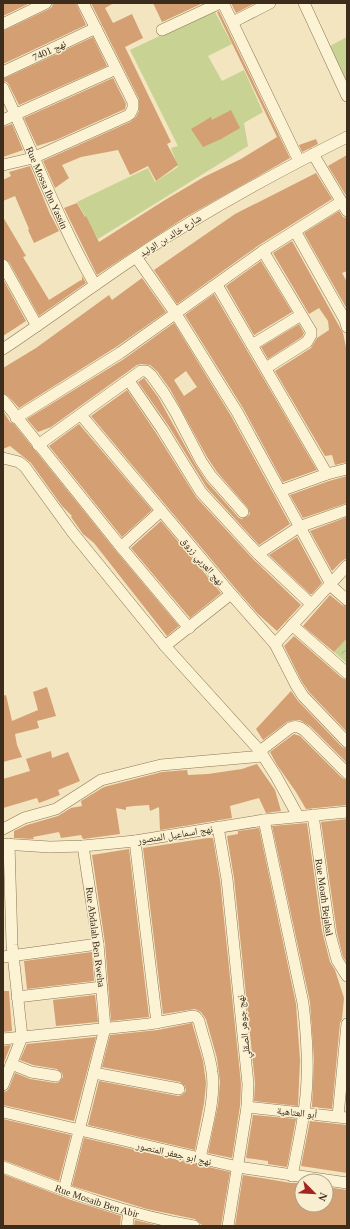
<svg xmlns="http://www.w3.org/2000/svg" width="350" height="1229" viewBox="0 0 350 1229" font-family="'Times New Roman','Noto Naskh Arabic',serif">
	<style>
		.grass { fill: #c7d293 }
		.park { fill: url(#park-crowns) }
		.building { fill: #d49f72; fill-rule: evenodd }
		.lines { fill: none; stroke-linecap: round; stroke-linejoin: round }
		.minor-casing { stroke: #8d7656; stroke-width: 12 }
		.minor { stroke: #fcf2d4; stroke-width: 11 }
		.labels { text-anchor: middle; stroke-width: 3; stroke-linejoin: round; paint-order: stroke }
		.street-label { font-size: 10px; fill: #3b2c1c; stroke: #f9efd0 }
	</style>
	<defs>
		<pattern id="park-crowns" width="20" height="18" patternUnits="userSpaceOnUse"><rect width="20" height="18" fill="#c7d293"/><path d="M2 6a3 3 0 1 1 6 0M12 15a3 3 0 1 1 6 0" fill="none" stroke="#acb47e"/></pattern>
	</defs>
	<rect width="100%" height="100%" fill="#f2e5c0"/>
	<path class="grass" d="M214,10L232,44L208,56L222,81L244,70L263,112L244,123L248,146L98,239L77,202L148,168L155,182L178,167L171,148L178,146L130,50Z
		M347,37V85L328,47Z"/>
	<path class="park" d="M347,637V663L334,652Z"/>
	<path class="building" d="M3,3H30L3,16Z
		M53,3H76L86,25L3,64V31L49,9L52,7Z
		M91,3H114L105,8L113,23L132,14L143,38L125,47L171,142L167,144L178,165L156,181L148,166L130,175L118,150L81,157L62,165L69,178L55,188L43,161L130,122L136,117L139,111V99Z
		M153,3H203L162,22Z
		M231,3H255L236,13Z
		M219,11L290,158L184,218L97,275L64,208L77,203L85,217L86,216L99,242L165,200L204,177L241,159L277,137L217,12Z
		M93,37L107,66L19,105L9,85L7,82L3,81V79Z
		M113,78L126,104L125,109L56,140L37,146L24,118Z
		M231,110L240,128L221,139L203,147L191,129L211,117L212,120Z
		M12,124L23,150L3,157V127Z
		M316,139L318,144L302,152L299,145Z
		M347,155V197L328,166Z
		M30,166L50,214L59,231L34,243L28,230L29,229L15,196L3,201V180L11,176L9,172Z
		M316,173L332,199L259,245L177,304L154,270L235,214Z
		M339,211L343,217L347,218V271L342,273L347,282V309L304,233Z
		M3,217L26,256L23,257L49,300L81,280L82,281V276L86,283L39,316L9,262L3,258Z
		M292,241L343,333L347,352V462L335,465L332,455L325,456L275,371L311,348L317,338L329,330L328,321L319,308L309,314L273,253Z
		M261,261L292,312L254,335L226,286Z
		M142,278L166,312L116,347L19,408L8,396L3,393V368L36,348L109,295L112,300Z
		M3,279L26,321L3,336Z
		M214,294L317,470L283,482L243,408L185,315Z
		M174,323L231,416L290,524L259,545L207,488L168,425L138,382L144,378L158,397L195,464L206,481L238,517L241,519L247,517L250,514L248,508L217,472L207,457L170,389L157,371L150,365L141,364L137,365L51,427L38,432L27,419L124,359ZM186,371L197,387L184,396L174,380Z
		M299,324L304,333L302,337L268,359L261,347Z
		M127,390L156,433L196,497L253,559L301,605L277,631L257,613L236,589L91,416Z
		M3,411L10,422L14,424L116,551L179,626L167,636L94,543L83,534L71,517L72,516L62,506L31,463L10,446L3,449Z
		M79,424L152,510L122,537L49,446Z
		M347,476V503L303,518L290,495L329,481Z
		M347,517V558L342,561L332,571L310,531Z
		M161,521L221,593L190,618L131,548Z
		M297,537L322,583L312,594H310L269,555Z
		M330,595L342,605L347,607V638L334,652L303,626Z
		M294,636L342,678L347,680V732L309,692L302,682L284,646Z
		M47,687L56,716L37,721L39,728L15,734L17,745L22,757L3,762V696L6,695L12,721L38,710L33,692Z
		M291,691L298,701L342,747L347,749V763L310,726L300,720H294L287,722L263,740L256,729Z
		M294,734L300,736L342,778L347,780V805L306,809L296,792L277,765L270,752Z
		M51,751L52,758L68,752L80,781L58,790L60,795L39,803L37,798L3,808V779L30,771L26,759Z
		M257,764L275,790L281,811L266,813L259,798L230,806L232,818L160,830L159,807L150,811L149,805L134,806L126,807V810L116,808L120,834L83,839L81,835L61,838L59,832L33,837L34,839L14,838V831L27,825L58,816L71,808L82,806L81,801L104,787L162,772L187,770L188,775L208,774L242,769Z
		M347,819V963L343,957L337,933L321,822Z
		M307,823L322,931L330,962L335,970L344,998L342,1019L340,1023L332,1109L312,1107L314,1060L310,1002L272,826Z
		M259,828L296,1004L300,1060L298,1106L254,1101L255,1083L234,878L227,836L238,834V831Z
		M208,838H213L220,880L241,1084L240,1106L232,1158L208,1153L218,1105L220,1082L217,1058L206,1019L201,1012L195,1009L163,1014L143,848Z
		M129,849L149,1017L111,1021L105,943L92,855Z
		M92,952L94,981L27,989L24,961Z
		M3,991H9L12,1031L3,1032Z
		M95,995L98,1022L56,1026L53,1000Z
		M192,1023L203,1061L206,1083L204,1103L195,1150L88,1125L99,1081L178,1096L182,1095L186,1091L185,1086L180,1082L102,1067L110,1035L158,1030Z
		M96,1037L74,1121L3,1105V1092L7,1091L9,1088L15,1073L30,1079L55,1083L59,1082L63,1077L62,1073L57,1069L33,1065L20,1060L27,1044Z
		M11,1045L4,1062L3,1066V1046Z
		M253,1115L296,1119L287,1167L268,1164V1161L246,1158Z
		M3,1119L71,1135L59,1181L3,1160Z
		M310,1121L347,1125V1173L301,1166Z
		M84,1138L230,1172L221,1226H203L195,1219L147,1209L72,1186Z
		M3,1174L71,1200L121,1216L120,1226H3Z
		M243,1175L291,1183H302V1205H326V1187L347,1190V1226H235Z
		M135,1220L156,1225V1226H134Z"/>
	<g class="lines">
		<g class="minor-casing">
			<g id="minor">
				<path d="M223,3L299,161"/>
				<path d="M304,3L347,96"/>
				<path d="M233,22L270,3"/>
				<path d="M3,24L46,3"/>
				<path d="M162,30L220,3"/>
				<path d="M3,72L96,28"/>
				<path id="s1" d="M3,88C34,154 59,222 95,285"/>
				<path d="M3,120L116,69"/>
				<path d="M313,154L347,211"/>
				<path d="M3,165L33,158L127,116L130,114L133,108V102L83,3"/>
				<path d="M295,231L345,320L347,327"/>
				<path d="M263,251L311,331V335L307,342L266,368"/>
				<path d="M136,257L176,314L237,412L331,584"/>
				<path d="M3,265L37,326"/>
				<path d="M217,285L327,474"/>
				<path d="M252,345L301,315"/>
				<path d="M3,349C48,319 91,287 136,257C203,212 275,173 347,137"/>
				<path d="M129,381L162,429L201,492L258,554L311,604"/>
				<path d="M3,400L121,547L189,628"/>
				<path d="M81,415L231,594L275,644L296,685L303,696L347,742"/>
				<path d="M16,418L120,353L263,251L341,202"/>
				<path d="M38,445L141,371H146L151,375L164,393L176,413L201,461L211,476L243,512"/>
				<path d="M3,458L19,462L25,467L73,533L165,646L260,751L276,776L298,816"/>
				<path d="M280,491L327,474L347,469"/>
				<path d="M121,547L161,511"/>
				<path d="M258,554L299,527L347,510"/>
				<path d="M330,585L347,600"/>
				<path d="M292,625L347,673"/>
				<path d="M275,644L347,566"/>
				<path d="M165,646L231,594"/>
				<path d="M260,751L290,728C296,725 300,727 305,731L347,773"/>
				<path id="s2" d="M313,815L330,934L337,960L347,976"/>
				<path d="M264,820L303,1003C306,1028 308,1054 307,1079C306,1112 298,1144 292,1176"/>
				<path d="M218,827L227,879L248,1084L247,1107L228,1226"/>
				<path d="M3,829L24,818L56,809L101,780L161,765L263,756"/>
				<path d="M135,841L157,1023"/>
				<path d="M3,844L50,847L83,846L135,841L264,820L347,812"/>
				<path d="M3,957L98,944"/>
				<path d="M17,997L102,987"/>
				<path d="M3,1039L149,1024L193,1016L196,1017L199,1021C203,1038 210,1055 212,1072C216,1099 205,1132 200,1159"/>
				<path d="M11,1064L31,1072L56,1076"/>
				<path d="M94,1073L179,1089"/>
				<path d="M3,1085L22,1037L12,945L9,844"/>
				<path d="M247,1107L347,1118"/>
				<path d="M3,1112L238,1167L347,1183"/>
				<path d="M338,1116L347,1024"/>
				<path id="s3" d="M3,1167C65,1191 128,1215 194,1226"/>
				<path d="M64,1190L105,1028L98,944L83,846"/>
				<path d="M127,1226L129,1212"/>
			</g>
		</g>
		<use href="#minor" class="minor"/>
	</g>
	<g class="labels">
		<g class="street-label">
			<text transform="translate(49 50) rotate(-25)" y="4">نهج 7401</text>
			<text dy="4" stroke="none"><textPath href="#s1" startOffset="109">Rue Mossa Ibn Yassin</textPath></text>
			<text transform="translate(170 235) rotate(-32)" y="4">شارع خالد بن الوليد</text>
			<text transform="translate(203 561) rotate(50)" y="4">نهج العربي زروق</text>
			<text transform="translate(175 834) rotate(-9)" y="4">نهج اسماعيل المنصور</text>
			<text dy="4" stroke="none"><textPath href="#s2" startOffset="83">Rue Moath Bejabal</textPath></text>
			<text transform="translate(96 937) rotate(83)" y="4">Rue Abdalah Ben Rweha</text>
			<text transform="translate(243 1027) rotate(-96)" y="4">نهج جوهر الصقلي</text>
			<text transform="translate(297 1112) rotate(6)" y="4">أبو العتاهية</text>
			<text transform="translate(174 1153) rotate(13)" y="4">نهج ابو جعفر المنصور</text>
			<text dy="4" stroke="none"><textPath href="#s3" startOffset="100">Rue Mosaib Ben Abir</textPath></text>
		</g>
	</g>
	<rect width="350" height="1229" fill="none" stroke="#3b2c1c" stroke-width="8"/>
	<g transform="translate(314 1193) rotate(114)"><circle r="19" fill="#f9efd0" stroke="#ada188"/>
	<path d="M0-3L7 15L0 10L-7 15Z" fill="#a32420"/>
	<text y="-6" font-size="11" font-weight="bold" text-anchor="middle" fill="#3b2c1c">N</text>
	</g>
</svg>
